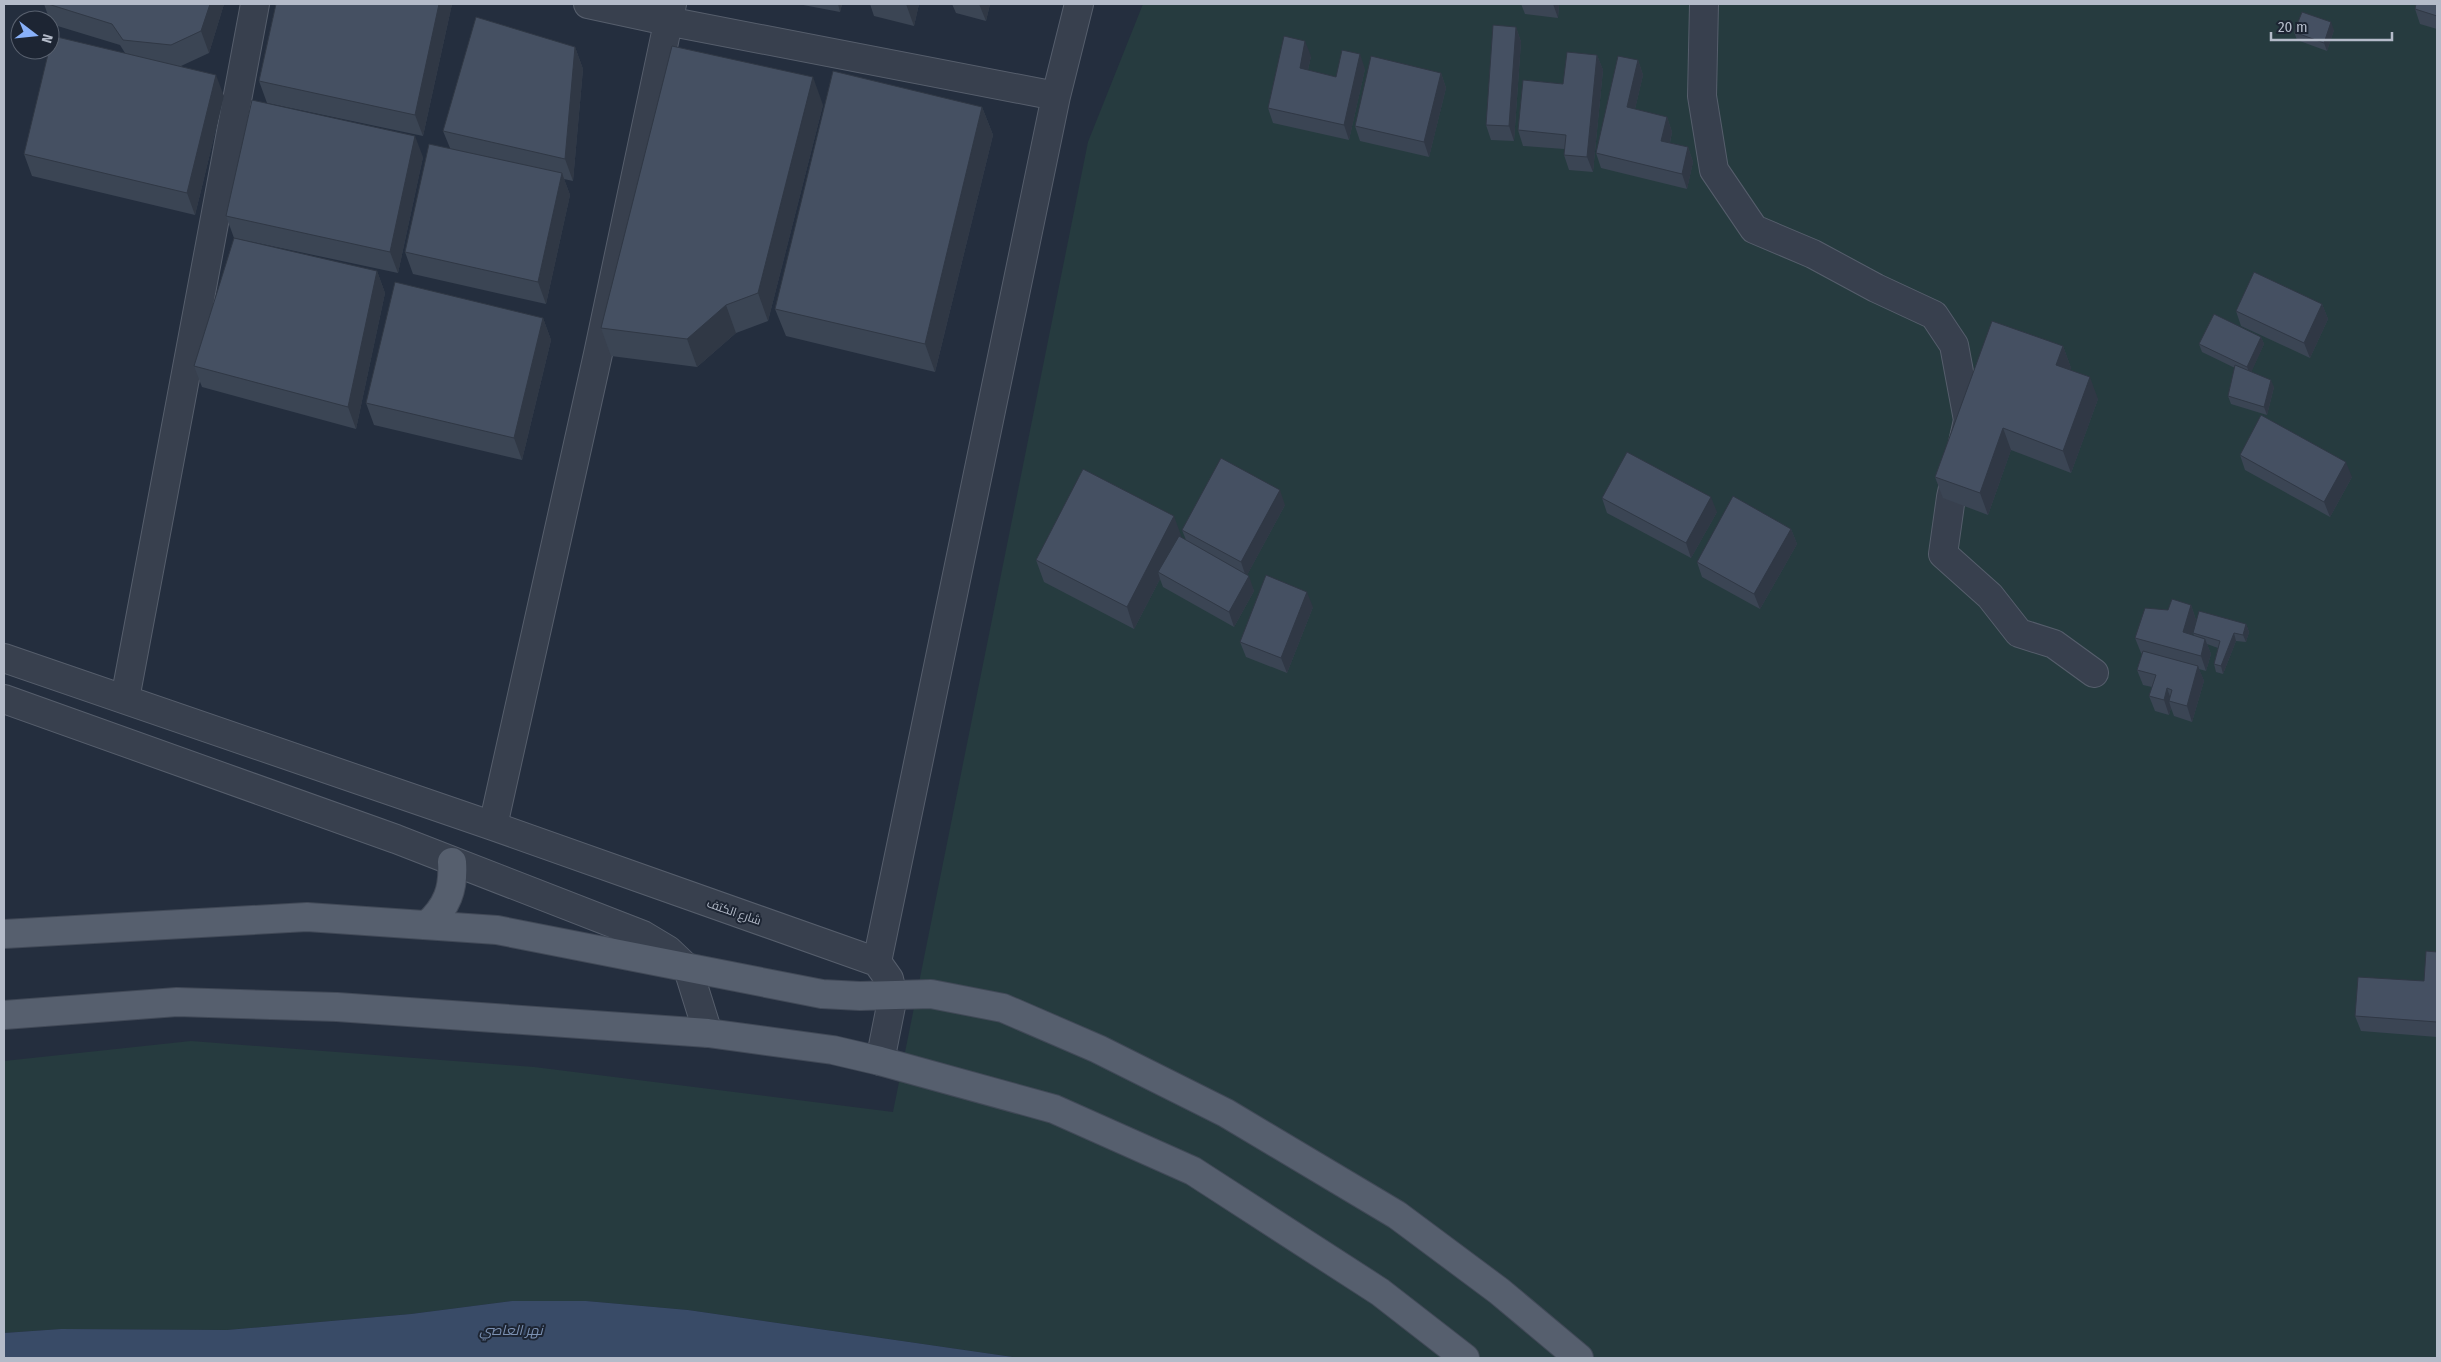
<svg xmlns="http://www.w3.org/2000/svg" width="2441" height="1362" viewBox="0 0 2441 1362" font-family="'Fira Sans Condensed',Cairo,sans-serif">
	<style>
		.green { fill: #263b3f }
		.water { fill: #394b67 }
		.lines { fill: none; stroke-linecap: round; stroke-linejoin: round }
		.minor-casing { stroke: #565e6c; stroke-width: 30 }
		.major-casing { stroke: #414957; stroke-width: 30 }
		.minor { stroke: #38404e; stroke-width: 28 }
		.major { stroke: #565f6e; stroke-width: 28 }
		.wall { fill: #3b4554 }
		.shaded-wall { fill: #303845 }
		.building { fill: #455062; stroke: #303845 }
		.labels { text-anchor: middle; stroke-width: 4; stroke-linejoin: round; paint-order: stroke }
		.street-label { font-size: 12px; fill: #b4bbc9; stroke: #1d2533 }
		.water-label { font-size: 14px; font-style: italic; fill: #7b90b1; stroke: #1d2533 }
	</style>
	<rect width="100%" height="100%" fill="#242e3e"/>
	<path class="green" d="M1143,4H2437V1358H1019L688,1310L586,1301H512L411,1314L227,1330L61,1329L4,1333V1061L191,1041L534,1067L893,1112L1088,142Z"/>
	<path class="water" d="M512,1301H586L688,1310L1019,1358H4V1333L61,1329L227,1330L411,1314Z"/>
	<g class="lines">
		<g class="minor-casing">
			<path id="minor" d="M588,4L667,21L1056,96
				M1704,4L1702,96L1714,170L1754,229L1813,254L1876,288L1934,315L1954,345L1968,420L1951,497L1943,554L1990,596L2019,633L2054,644L2094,673
				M4,658L493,826L877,962L889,979L893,996L880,1061
				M4,699L396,839L643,935L668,950L688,969L708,1033
				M125,699L255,4
				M493,826L598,354L672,4
				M877,962L1056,96L1079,4"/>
		</g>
		<g class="major-casing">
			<path id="major" d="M427,925C447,907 454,889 452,862
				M4,934L307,917L497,930L822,994L860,996L931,994L1003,1008L1098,1049L1226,1113L1397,1215L1499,1291L1579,1358
				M4,1015L177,1002L337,1007L708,1033L833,1050L880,1061L1054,1109L1193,1171L1380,1292L1465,1358"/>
		</g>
		<use href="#minor" class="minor"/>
		<use href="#major" class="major"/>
	</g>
	<path class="wall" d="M44,4H224L209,53L181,66L224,96L195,215L32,176L24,154L125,53L120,45L51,24Z
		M276,4H452L423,136L267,103L259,81Z
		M798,4H842L840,12Z
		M870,4H919L914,26L874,16Z
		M952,4H990L986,21L956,13Z
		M1521,4H1559L1558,18L1525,14Z
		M2437,4V29L2420,24L2415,9Z
		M1516,27L1521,42L1514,141L1491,140L1486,125Z
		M2334,30L2327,51L2297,40L2294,32Z
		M575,47L583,69L573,181L564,179L570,195L546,304L413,274L405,252L450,148L443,131Z
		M1597,55L1603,70L1593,172L1569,170L1564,155V149L1523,146L1518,130Z
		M1311,56L1308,70L1336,77L1365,69L1349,140L1273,123L1268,108Z
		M1638,60L1643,75L1635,109L1667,117L1672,132L1670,143L1688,147L1693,162L1687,189L1601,168L1596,153Z
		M1441,73L1446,88L1429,157L1360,141L1355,126Z
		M823,105L768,321L736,333L697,367L611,356L601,328Z
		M982,107L993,135L935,372L786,336L775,309Z
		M423,157L398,273L234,238L226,216Z
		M377,271L385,293L356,429L202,387L194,366Z
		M2322,304L2328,319L2310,358L2241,326L2236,311Z
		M543,318L551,340L522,460L374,425L366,403Z
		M2261,337L2264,344L2251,372L2274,387L2267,415L2231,404L2228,396L2235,368L2202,352L2199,344Z
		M2063,346L2071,368L2070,370L2098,399L2071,473L2011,450L1988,515L1943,498L1935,477Z
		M2240,455L2352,477L2330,517L2245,470Z
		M1602,498L1717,512L1691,558L1607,513Z
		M1285,505L1247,575L1254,591L1234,627L1163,587L1160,579L1134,629L1044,582L1036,560L1182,538L1186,540L1182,530Z
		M1791,529L1797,544L1760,609L1702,577L1697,562Z
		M2191,605L2196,620L2192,635L2194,636L2193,633L2246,624L2249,632L2246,642L2236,641L2223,674L2216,672L2214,664L2218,648L2207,644L2211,654L2206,671L2199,669L2204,681L2192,722L2174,716L2171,708L2169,715L2155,711L2149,696L2152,687L2143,685L2137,670L2142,654L2141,653L2135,638L2168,610Z
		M1313,607L1287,673L1246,657L1240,642Z
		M2437,952V1037L2361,1031L2355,1016L2424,981Z"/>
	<path class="shaded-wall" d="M210,4H224L209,53L201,31Z
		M439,4H452L423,136L415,115Z
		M838,4H842L840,12Z
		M906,4H919L914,26Z
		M979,4H990L986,21Z
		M1553,4H1559L1558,18Z
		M2331,22L2334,30L2327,51L2324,43Z
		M1516,27L1521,42L1514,141L1509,126Z
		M1305,41L1311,56L1305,83L1300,68Z
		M575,47L583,69L573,181L565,159Z
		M1360,54L1365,69L1349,140L1344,125Z
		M1597,55L1603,70L1593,172L1587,157Z
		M1638,60L1643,75L1632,122L1627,107Z
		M1441,73L1446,88L1429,157L1424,142Z
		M216,75L224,96L195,215L187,193Z
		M813,77L823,105L768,321L758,293Z
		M982,107L993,135L935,372L925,344Z
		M1667,117L1672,132L1667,156L1661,141Z
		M415,136L423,157L398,273L390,252Z
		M1688,147L1693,162L1687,189L1682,174Z
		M562,173L570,195L546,304L538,282Z
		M377,271L385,293L356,429L348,407Z
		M2322,304L2328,319L2310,358L2304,343Z
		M726,305L736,333L697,367L687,339Z
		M543,318L551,340L522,460L514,438Z
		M2261,337L2264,344L2250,375L2247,367Z
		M2063,346L2071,368L2064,386L2056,365Z
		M2090,377L2098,399L2071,473L2063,451Z
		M2271,380L2274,387L2267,415L2264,407Z
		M2003,428L2011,450L1988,515L1980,493Z
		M2346,462L2352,477L2330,517L2324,502Z
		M1280,490L1285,505L1246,577L1241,562Z
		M1711,497L1717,512L1691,558L1686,543Z
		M1174,516L1182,538L1158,572L1160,579L1134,629L1127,607Z
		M1791,529L1797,544L1760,609L1754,594Z
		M1249,576L1254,591L1234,627L1229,612Z
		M1307,592L1313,607L1287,673L1281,658Z
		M2191,605L2196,620L2189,647L2183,632Z
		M2246,624L2249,632L2246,642L2243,635Z
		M2234,633L2236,641L2223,674L2221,666Z
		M2205,639L2211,654L2206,671L2201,656Z
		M2198,666L2204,681L2192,722L2187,706Z
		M2167,688L2172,702L2169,701L2171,708L2169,715L2164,700Z"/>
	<path class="building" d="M48,4H210L201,31L171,45L123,40L112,24Z
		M276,4H439L415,115L259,81Z
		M2416,4H2437V16L2415,9Z
		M2302,12L2331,22L2324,43L2294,32Z
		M476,17L575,47L565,159L443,131Z
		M1493,25L1516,27L1509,126L1486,125Z
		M53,36L216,75L187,193L24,154L49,50H50Z
		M1284,36L1305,41L1300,68L1336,77L1342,50L1360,54L1344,125L1268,108Z
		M672,46L813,77L758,293L726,305L687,339L601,328Z
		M1567,52L1597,55L1587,157L1564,155L1566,135L1518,130L1523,80L1563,84Z
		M1371,56L1441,73L1424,142L1355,126Z
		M1618,56L1638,60L1627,107L1667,117L1661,141L1688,147L1682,174L1596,153Z
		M833,71L982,107L925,344L775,309Z
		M252,100L415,136L390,252L226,216Z
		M429,144L562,173L538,282L405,252Z
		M234,238L377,271L348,407L194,366Z
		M2254,272L2322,304L2304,343L2236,311Z
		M395,282L543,318L514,438L366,403Z
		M2214,314L2261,337L2247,367L2199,344Z
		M1992,321L2063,346L2056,365L2090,377L2063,451L2003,428L1980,493L1935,477Z
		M2235,365L2271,380L2264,407L2228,396Z
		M2261,415L2346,462L2324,502L2240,455Z
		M1627,452L1711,497L1686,543L1602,498Z
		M1221,458L1280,490L1241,562L1182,530Z
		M1083,469L1174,516L1127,607L1036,560Z
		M1733,496L1791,529L1754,594L1697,562Z
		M1179,536L1249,576L1229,612L1158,572Z
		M1266,575L1307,592L1281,658L1240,642Z
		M2172,599L2191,605L2183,632L2205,639L2201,656L2135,638L2145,608L2168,610Z
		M2199,611L2246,624L2243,635L2234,633L2221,666L2214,664L2220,641L2193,633Z
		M2143,651L2198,666L2187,706L2169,701L2172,690L2167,688L2164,700L2149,696L2156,675L2137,670Z
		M2426,951L2437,952V1022L2355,1016L2358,977L2424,981Z"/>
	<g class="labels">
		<g class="street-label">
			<text transform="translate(734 912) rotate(19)" y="4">شارع الكتف</text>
		</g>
		<g class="water-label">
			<text x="511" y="1335">نهر العاصي</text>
		</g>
	</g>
	<rect width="2441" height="1362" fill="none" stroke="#b4bbc9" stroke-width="10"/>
	<g transform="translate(35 35) rotate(106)"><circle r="24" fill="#1d2533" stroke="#59616f"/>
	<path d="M0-4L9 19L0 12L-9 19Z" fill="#89b1f9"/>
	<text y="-8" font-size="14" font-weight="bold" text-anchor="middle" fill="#b4bbc9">N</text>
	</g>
	<path d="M2271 32v8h121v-8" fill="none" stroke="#b4bbc9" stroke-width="2.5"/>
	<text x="2278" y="32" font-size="15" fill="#b4bbc9" stroke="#1d2533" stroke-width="4" paint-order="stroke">20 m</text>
</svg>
